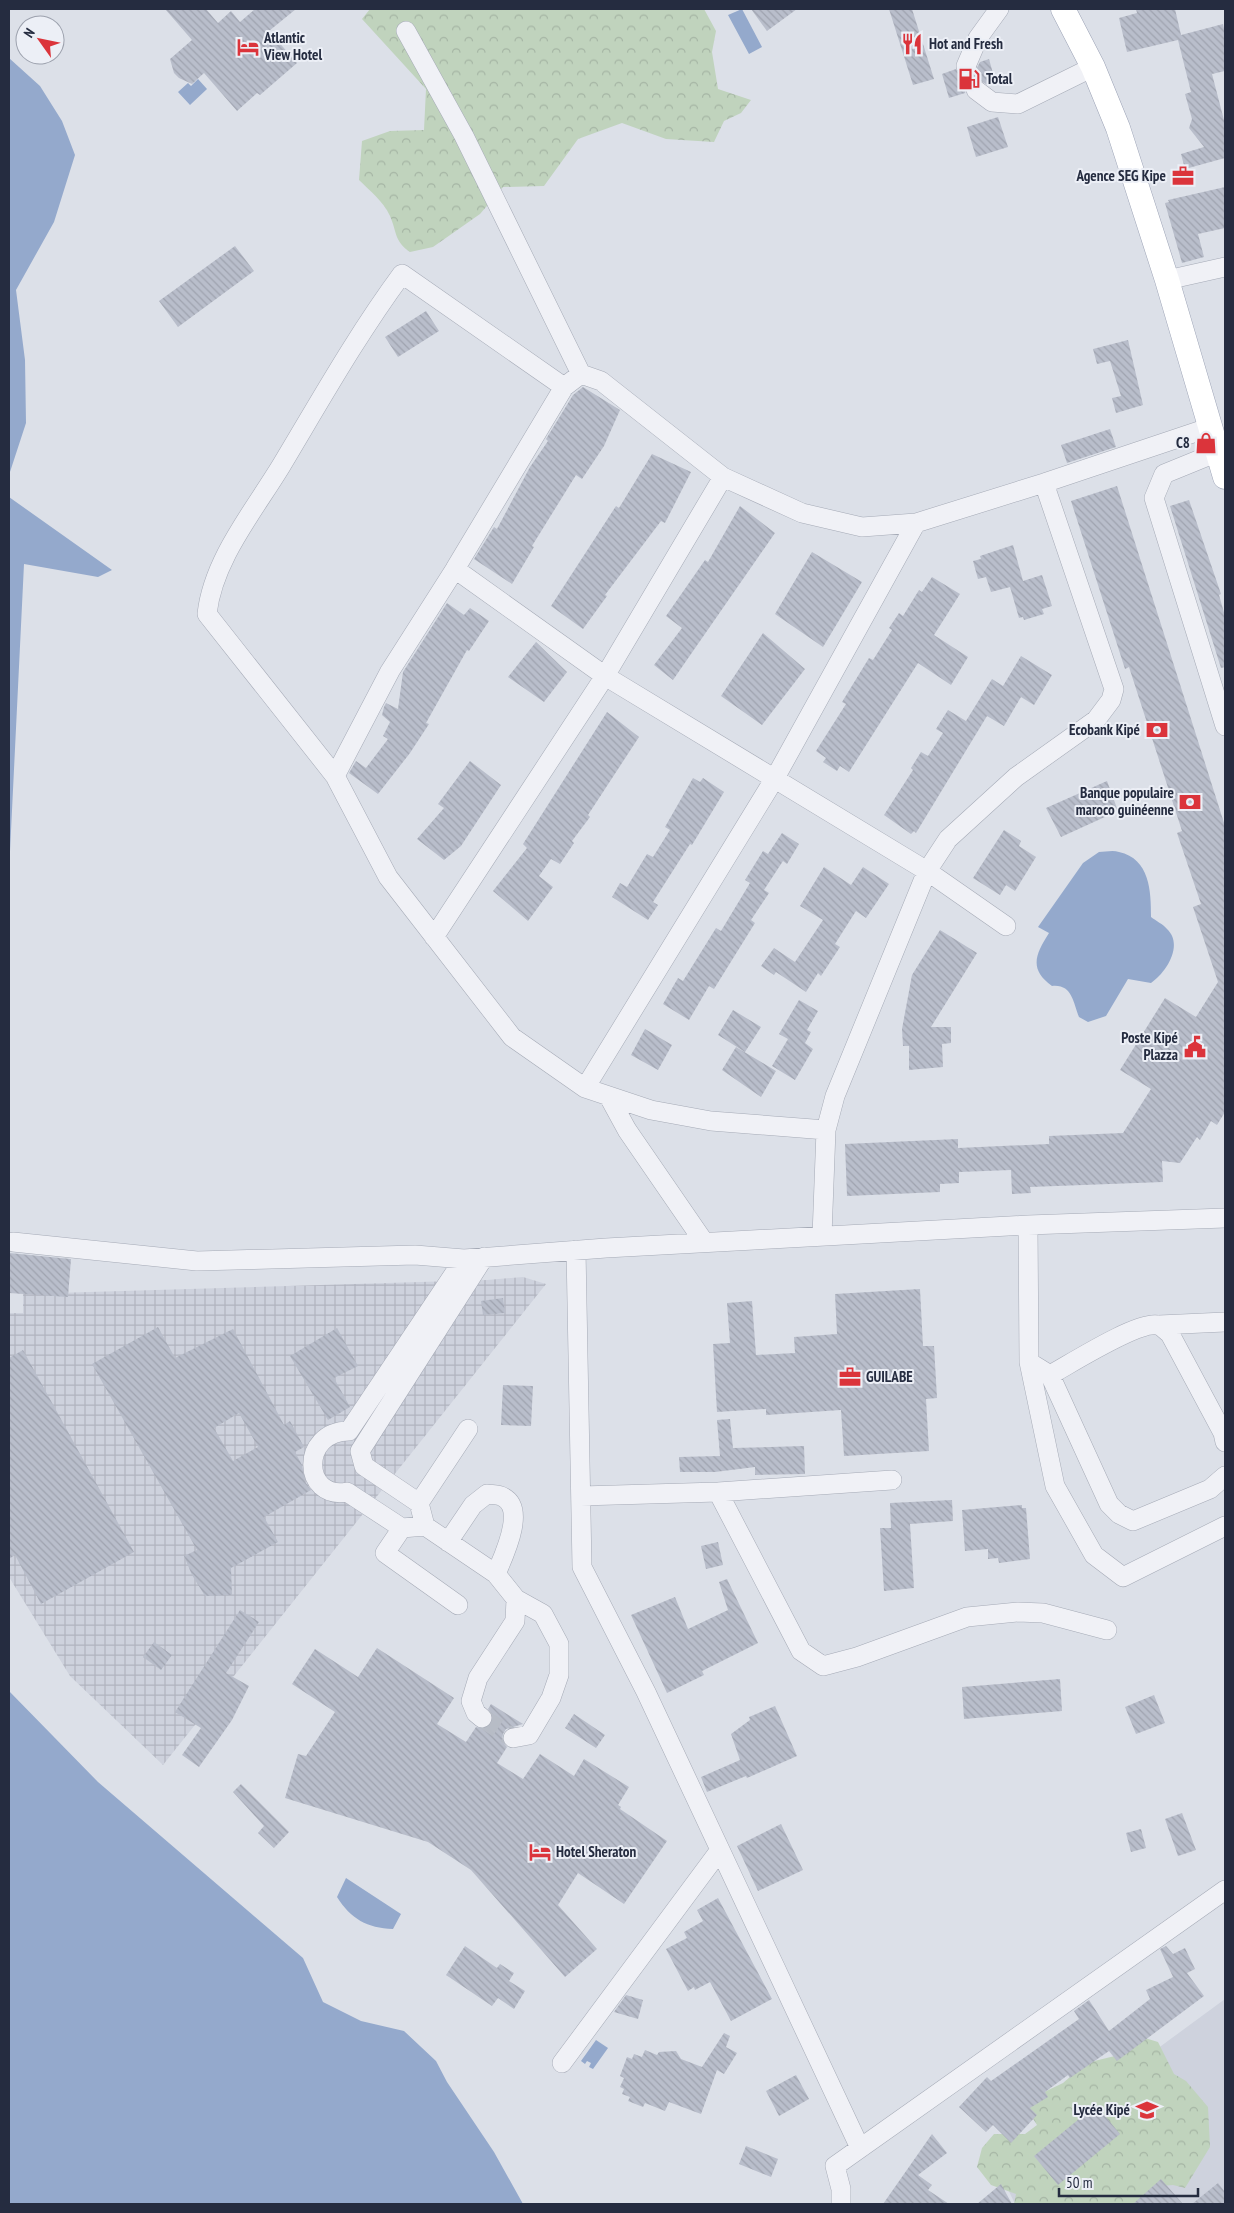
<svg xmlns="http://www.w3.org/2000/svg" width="1234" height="2213" viewBox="0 0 1234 2213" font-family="'PT Sans Narrow',sans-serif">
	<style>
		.built { fill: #ced2dd }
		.industrial { fill: url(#industrial-grid) }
		.forest { fill: url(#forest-crowns) }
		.water { fill: #94a9cc }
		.building { fill: url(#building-back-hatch); fill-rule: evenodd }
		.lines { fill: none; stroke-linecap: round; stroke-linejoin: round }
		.minor-tunnel { stroke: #b7bcc6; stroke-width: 19; stroke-dasharray: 19 9; stroke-linecap: butt }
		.minor-casing { stroke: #a5aab6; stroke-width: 20 }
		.major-casing { stroke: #9ba2b5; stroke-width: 25 }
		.minor { stroke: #f0f1f6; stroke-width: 19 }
		.major { stroke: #fff; stroke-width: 24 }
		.labels { text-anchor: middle; stroke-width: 4; stroke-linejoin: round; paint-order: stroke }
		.poi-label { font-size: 15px; font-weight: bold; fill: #252c40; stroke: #eceff6; text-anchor: end }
	</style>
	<defs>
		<pattern id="industrial-grid" width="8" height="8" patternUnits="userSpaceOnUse" patternTransform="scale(1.25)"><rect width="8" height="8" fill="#ced2dd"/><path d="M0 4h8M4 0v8" fill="none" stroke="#b1b4bf"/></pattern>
		<pattern id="forest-crowns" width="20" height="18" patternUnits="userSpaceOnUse" patternTransform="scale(1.25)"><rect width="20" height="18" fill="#c0d3bd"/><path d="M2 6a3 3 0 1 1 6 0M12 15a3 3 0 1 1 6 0" fill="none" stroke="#a5b5a4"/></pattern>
		<pattern id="building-back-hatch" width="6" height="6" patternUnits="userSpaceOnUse" patternTransform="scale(1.25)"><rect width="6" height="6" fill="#b9becb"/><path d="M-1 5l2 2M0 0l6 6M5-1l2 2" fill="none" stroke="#9fa3af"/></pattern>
	</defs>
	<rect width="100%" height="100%" fill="#dce0e8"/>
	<path class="built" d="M1225,1999V2204H1015L994,2160L1142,2060Z"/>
	<path class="industrial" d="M523,1277L546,1284L163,1765L70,1676L9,1577V1313H23V1294L487,1280Z"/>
	<path class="forest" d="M370,9H704L716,31L712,52L718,89L751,100L741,113L724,121L714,142L666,139L622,123L578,139L544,186L503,187L480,214L433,247L410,252C394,241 397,232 390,216C383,201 370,191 359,180L362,141L390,131L424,130L426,89L362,19Z
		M1145,2038L1158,2042L1174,2074L1186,2081L1208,2107L1210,2147L1185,2188L1173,2185L1160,2186L1142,2204H1014L1016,2194L991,2185L977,2167L982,2148L994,2134H1025L1037,2125L1027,2109L1038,2095L1063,2083L1086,2063L1119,2055Z"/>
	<path class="water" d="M742,9L762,47L749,54L728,15Z
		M9,58L40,86L62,121L75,155L54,222L16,290L25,360L26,423L9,475Z
		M198,79L207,89L190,105L178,92L188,83L191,86Z
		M9,497L112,570L98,577L24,564L9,872Z
		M1099,852C1105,852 1113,850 1119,852C1150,859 1151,891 1151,917C1156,921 1163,924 1167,929C1184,945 1166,973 1151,983L1128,979L1106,1016L1088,1022L1079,1017C1073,1002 1072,984 1052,986C1029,969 1035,955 1049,933L1038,927L1083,863Z
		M9,1691L98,1782L303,1958L323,2002L361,2021L404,2031L436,2061L447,2082L494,2152L523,2204H9Z
		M346,1878L401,1914L393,1929C367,1928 351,1919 337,1897Z
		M596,2040L608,2048L593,2069L589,2067L591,2063L587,2061L585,2064L581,2061Z"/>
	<path class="building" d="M165,9H206L218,23L231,11L240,22L255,9H296L269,31L297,63L260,95L257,93L237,111L204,73L192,84L179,78L174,73L170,59L192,40Z
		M751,9H797L767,31Z
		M889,9H912L934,79L913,85Z
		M1136,9H1175L1181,35L1223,24L1225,33V71L1212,74L1225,124V158L1185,169L1181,154L1204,147L1189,128L1192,119L1185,94L1191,92L1178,40L1127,52L1119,18L1137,13Z
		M989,59L996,84L989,86L978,79L972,80L967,84L965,93L949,98L942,74L956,69L961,76L968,77L973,75L980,62Z
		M998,117L1008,147L976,157L967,127Z
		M1225,187V228L1198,234L1204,257L1182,263L1165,203L1169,202L1168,200Z
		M235,246L254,271L178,327L159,301Z
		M426,311L439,331L398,357L385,337Z
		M1128,340L1143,405L1116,413L1112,398L1121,396L1110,361L1097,364L1093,349Z
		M583,387L620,410L604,446L582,479L576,475L532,546L534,547L512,584L474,559L494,527L497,529L530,467L548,441L546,439L573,395Z
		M1110,429L1116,447L1067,463L1061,445Z
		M652,454L691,472L665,523L661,521L605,595L607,596L583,629L551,606L616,506L619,508Z
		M1117,486L1225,826V1112L1217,1125L1211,1121L1200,1140L1197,1137L1180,1163L1162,1161L1163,1182L1030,1187L1031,1193L1012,1194L1011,1170L959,1172V1183L940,1184V1192L847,1196L845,1144L958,1139V1148L1049,1144V1136L1123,1133L1151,1089L1120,1070L1165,998L1196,1017L1218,982L1193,907L1201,904L1177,833L1182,831L1129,667L1125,669L1071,501Z
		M1189,500L1221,594L1219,595L1225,616V667L1221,668L1170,506Z
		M740,506L775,533L673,680L654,665L682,628L666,616L705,560L708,562Z
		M1013,545L1023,581L1042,575L1052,606L1042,609L1044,614L1024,620L1023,617L1019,618L1010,587L991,592L986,577L978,579L973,561L981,559L980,556Z
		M812,552L862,582L823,647L775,614Z
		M932,577L960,594L934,635L968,657L951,685L918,663L849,772L840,766L837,771L823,762L826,758L816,751L846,704L842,702L869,658L873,660L892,630L889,628L899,613L903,616L919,590L922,592Z
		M447,603L464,615L470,608L489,621L469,651L467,650L426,723L429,724L410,753L378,794L349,773L356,761L366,768L388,739L383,736L390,722L382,715L384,707L386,703L398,709L403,672Z
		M763,633L805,669L762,725L721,696Z
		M536,642L567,672L544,702L508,677Z
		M1021,656L1052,675L1034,705L1021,697L1004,726L987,716L916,833L914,831L911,834L884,815L913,770L911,768L921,752L928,756L943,733L936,729L948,710L966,721L992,679L1003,686Z
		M607,712L639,737L588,815L590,817L572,841L574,843L560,864L551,859L539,876L553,887L528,921L493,891L527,848L523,844Z
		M470,761L501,785L461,846L444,860L417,839L444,808L438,804Z
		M693,778L700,782L703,778L724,792L692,845L690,844L653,902L658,905L648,920L612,897L620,883L627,887L647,854L653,857L670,830L665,827Z
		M1107,781L1118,811L1061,837L1046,808Z
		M1004,830L1021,841L1019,846L1036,857L1015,891L1006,885L1000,895L973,878Z
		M782,833L799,844L787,864L783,861L764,890L769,893L751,920L755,923L714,989L709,986L689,1020L663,1004L678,978L683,981L716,928L721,931L750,883L745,880L763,851L768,854Z
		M824,867L851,885L863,867L889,884L866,918L856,911L835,944L840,947L821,976L818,973L806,992L776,972L774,975L761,966L774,948L795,962L823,920L800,906Z
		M940,930L977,953L931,1027H951V1043L942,1044L943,1067L909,1070V1046H903L902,1029L912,975Z
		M799,1000L818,1011L807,1030L811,1032L805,1043L813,1049L795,1080L772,1066L788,1039L779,1034Z
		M733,1010L761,1027L745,1052L718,1035Z
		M645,1029L672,1045L658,1070L631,1055Z
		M736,1047L776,1071L761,1097L722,1070Z
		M9,1253L71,1259L68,1297L9,1293Z
		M920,1289L923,1346H934L937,1398L926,1399L929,1451L844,1456L841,1410L766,1415V1409L717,1412L713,1344L730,1343L727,1303L752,1301L756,1355L795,1353L794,1337L837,1334L835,1294Z
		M503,1298L505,1313L483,1315L481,1301Z
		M158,1327L175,1358L233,1329L284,1425L290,1421L304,1447L295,1452L302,1465L305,1482L311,1490L264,1517L278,1542L231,1568L232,1595L205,1596L192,1575L184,1556L197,1550L92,1364ZM239,1413L258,1447L233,1461L214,1428Z
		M337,1328L358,1366L334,1378L350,1407L328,1420L290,1356Z
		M23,1350L134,1552L41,1604L15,1555L9,1559V1358Z
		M503,1385L533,1386L531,1426L501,1425Z
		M730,1419L733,1448L804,1446L805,1474L755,1475V1467L715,1472H680L679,1457L720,1456L717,1420Z
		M952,1500L953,1521L910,1524L914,1588L884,1591L880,1528H891L890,1503Z
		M1022,1505V1508H1026L1030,1559L999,1563L998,1558L988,1559V1549L965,1551L962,1510Z
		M718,1542L723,1565L706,1569L701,1546Z
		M727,1579L758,1643L702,1671L704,1675L667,1693L631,1615L675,1597L688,1629L728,1610L719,1582Z
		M240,1610L259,1622L226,1673L249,1686L232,1720L199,1767L182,1755L201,1728L175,1712Z
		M154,1642L172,1655L161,1670L143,1657Z
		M377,1648L454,1698L437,1724L466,1742L476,1727L485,1729L491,1725L493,1715L488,1709L491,1704L523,1724L506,1729L503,1734L502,1741L507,1747L497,1763L523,1779L540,1754L574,1776L584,1759L629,1787L618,1805L621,1807L620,1809L667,1841L624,1904L578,1873L558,1905L597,1949L565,1977L471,1870L428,1842L285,1798L298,1754L306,1756L335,1712L292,1684L315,1649L358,1677Z
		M1060,1679L1062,1711L964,1719L962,1687Z
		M1154,1695L1165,1723L1136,1734L1125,1707Z
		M775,1706L797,1756L747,1778L746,1776L707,1792L701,1777L740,1760L731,1734L750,1720L749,1717Z
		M574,1714L605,1735L596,1748L565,1728Z
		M241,1784L289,1832L274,1848L258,1833L264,1826L233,1792Z
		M1182,1813L1196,1850L1178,1856L1165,1819Z
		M781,1824L803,1870L758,1891L737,1846Z
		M1141,1829L1146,1848L1131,1852L1126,1833Z
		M718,1898L772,1999L731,2021L710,1982L695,1990L694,1987L688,1991L666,1949L687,1938L684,1932L703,1921L697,1910Z
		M465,1946L497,1968L500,1964L514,1973L509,1981L525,1991L514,2009L498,1998L492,2006L446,1975Z
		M1166,1946L1173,1954L1185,1948L1195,1969L1187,1973L1204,1996L1117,2061L1109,2051L1070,2078L1068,2075L1045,2092L1048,2097L1030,2108L1037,2115L1011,2143L993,2125L986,2132L959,2107L987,2077L991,2081L1079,2019L1074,2011L1089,2000L1109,2031L1150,1999L1146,1990L1173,1977L1160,1949Z
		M626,1995L643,2000L638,2019L614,2012Z
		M724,2033L730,2036L726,2047L737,2053L724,2074L717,2070L701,2114L669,2102L665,2111L645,2103L643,2107L628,2101L630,2097L622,2094L624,2089L620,2087L624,2078L620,2076L627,2057L632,2059L634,2054L642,2057L645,2050L657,2055L659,2052L676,2051L681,2059L702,2067Z
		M796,2075L809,2099L779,2116L766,2091Z
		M1096,2105L1120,2134L1058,2185L1034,2156Z
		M932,2134L947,2153L918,2175L932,2185L928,2190L949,2204H883Z
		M746,2146L778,2159L771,2177L739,2164Z
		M1161,2179L1183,2204H1133Z
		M1218,2183L1225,2192V2204H1192Z
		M1001,2184L1012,2204H977Z"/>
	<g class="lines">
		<path class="minor-tunnel" d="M966,66L976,90
			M482,1718L513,1738"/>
		<g class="minor-casing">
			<path id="minor" d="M406,31L464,136L581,374
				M966,66L978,38L999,9
				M976,90L992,102L1018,104L1093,67
				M1167,280L1225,267
				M1218,452L1164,474L1154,498L1225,726
				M1044,483L1211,427
				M455,569L605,676L927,871L1006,926
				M335,776L207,614C213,560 253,512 281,466C320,401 357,335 402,274L564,387
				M434,937L605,676L723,477
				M585,1088L775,778L916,523
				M609,1097L627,1130L704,1242
				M1028,1225L1029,1362L1055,1486L1094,1555L1123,1577L1225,1526
				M822,1236L826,1130L835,1096L927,871L948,839L1016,777L1096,720L1111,700L1114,689L1044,483L916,523L862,527L802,513L723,477L601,381L581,374L564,387L455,569L390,671L335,776L388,877L512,1037L585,1088L651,1110L711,1121L826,1130
				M13,1242L197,1261L415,1255L464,1259L606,1248L1028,1225L1225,1218
				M576,1250L582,1567L646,1692L860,2148
				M1159,1325L1225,1322
				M1029,1362L1050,1375C1072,1363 1136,1322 1157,1325C1162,1326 1166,1331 1170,1334L1223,1433L1225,1442
				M1050,1375L1109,1504L1119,1514L1133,1521L1210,1489L1225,1476
				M718,1492L801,1651L823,1666L857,1657L967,1617L1018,1612L1043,1613L1107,1630
				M581,1496L718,1492L892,1480
				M419,1503L364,1466L360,1451L484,1257
				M425,1526L496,1574L516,1599
				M402,1528L347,1492C302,1500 300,1431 349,1431L464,1259
				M448,1542L473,1505L487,1494C492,1495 498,1494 503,1497C527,1509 503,1557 496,1574
				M458,1605L385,1553L402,1528L425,1526L419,1503L468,1429
				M482,1718L476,1713L471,1701L478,1678L515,1621L516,1599L543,1614L559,1644V1675L551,1698L529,1735L513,1738
				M562,2063L720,1850
				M841,2204V2189L835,2166L1225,1890"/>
		</g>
		<g class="major-casing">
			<path id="major" d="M1063,9L1093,67L1118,128L1167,280L1225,477"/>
		</g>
		<use href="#minor" class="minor"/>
		<use href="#major" class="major"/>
	</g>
	<defs>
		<g id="restaurant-bare" transform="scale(1.725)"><path d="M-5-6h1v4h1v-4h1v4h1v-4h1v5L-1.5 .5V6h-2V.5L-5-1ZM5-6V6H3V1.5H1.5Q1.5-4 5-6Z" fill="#db343b" stroke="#eceff6" stroke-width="2.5" paint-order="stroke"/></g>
		<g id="hotel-bare" transform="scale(1.725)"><path d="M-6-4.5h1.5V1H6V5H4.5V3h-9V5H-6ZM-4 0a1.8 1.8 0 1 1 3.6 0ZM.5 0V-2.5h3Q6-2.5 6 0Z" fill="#db343b" stroke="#eceff6" stroke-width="2.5" paint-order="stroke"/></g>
		<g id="fuel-bare" transform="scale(1.725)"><path d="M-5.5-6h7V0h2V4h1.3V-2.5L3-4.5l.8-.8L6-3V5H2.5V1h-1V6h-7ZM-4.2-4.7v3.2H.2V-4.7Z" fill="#db343b" stroke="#eceff6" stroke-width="2.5" paint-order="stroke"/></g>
		<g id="office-bare" transform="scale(1.725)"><path d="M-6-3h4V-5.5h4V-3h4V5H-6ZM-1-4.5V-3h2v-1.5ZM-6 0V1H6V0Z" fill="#db343b" stroke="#eceff6" stroke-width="2.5" paint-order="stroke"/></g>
		<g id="shop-bare" transform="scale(1.725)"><path d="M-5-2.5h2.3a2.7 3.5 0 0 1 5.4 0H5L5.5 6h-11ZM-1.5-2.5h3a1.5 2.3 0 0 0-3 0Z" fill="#db343b" stroke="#eceff6" stroke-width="2.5" paint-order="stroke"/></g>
		<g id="bank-bare" transform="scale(1.725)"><path d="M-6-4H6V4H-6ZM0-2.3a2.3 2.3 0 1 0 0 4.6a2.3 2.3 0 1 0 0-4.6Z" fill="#db343b" stroke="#eceff6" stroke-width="2.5" paint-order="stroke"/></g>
		<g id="civic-bare" transform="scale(1.725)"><path d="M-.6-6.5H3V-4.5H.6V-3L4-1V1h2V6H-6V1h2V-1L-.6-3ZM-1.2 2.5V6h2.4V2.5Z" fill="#db343b" stroke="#eceff6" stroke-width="2.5" paint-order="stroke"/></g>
		<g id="school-bare" transform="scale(1.725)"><path d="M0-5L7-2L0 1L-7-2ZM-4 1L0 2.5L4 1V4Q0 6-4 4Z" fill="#db343b" stroke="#eceff6" stroke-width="2.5" paint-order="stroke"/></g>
	</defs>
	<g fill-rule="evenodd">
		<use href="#restaurant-bare" x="912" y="44"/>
		<use href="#hotel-bare" x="248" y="47"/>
		<use href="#fuel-bare" x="969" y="79"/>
		<use href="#office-bare" x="1183" y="176"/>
		<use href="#shop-bare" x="1206" y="443"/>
		<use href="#bank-bare" x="1157" y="730"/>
		<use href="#bank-bare" x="1190" y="802"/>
		<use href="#civic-bare" x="1195" y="1047"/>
		<use href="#office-bare" x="850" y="1377"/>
		<use href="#hotel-bare" x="540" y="1852"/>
		<use href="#school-bare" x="1147" y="2110"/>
	</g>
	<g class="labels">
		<g class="poi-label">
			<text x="264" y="43" text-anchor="start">Atlantic<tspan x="264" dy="17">View Hotel</tspan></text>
			<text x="929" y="49" text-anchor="start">Hot and Fresh</text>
			<text x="986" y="84" text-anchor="start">Total</text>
			<text x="1166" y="181">Agence SEG Kipe</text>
			<text x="1190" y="448">C8</text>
			<text x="1140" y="735">Ecobank Kipé</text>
			<text x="1174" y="798">Banque populaire<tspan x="1174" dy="17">maroco guinéenne</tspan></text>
			<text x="1178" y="1043">Poste Kipé<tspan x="1178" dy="17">Plazza</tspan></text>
			<text x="866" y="1382" text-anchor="start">GUILABE</text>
			<text x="556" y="1857" text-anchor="start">Hotel Sheraton</text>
			<text x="1130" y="2115">Lycée Kipé</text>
		</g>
	</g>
	<rect width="1234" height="2213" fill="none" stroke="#252c40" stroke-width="20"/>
	<g transform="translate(40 40) rotate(303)"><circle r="24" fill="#eceff6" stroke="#9ca1ad"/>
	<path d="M0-4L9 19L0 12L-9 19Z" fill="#db343b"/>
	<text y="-8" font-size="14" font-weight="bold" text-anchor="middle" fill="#252c40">N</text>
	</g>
	<path d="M1059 2188v8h139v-8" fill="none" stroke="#252c40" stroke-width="2.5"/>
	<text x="1066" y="2188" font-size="15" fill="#252c40" stroke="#eceff6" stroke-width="4" paint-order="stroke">50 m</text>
</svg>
